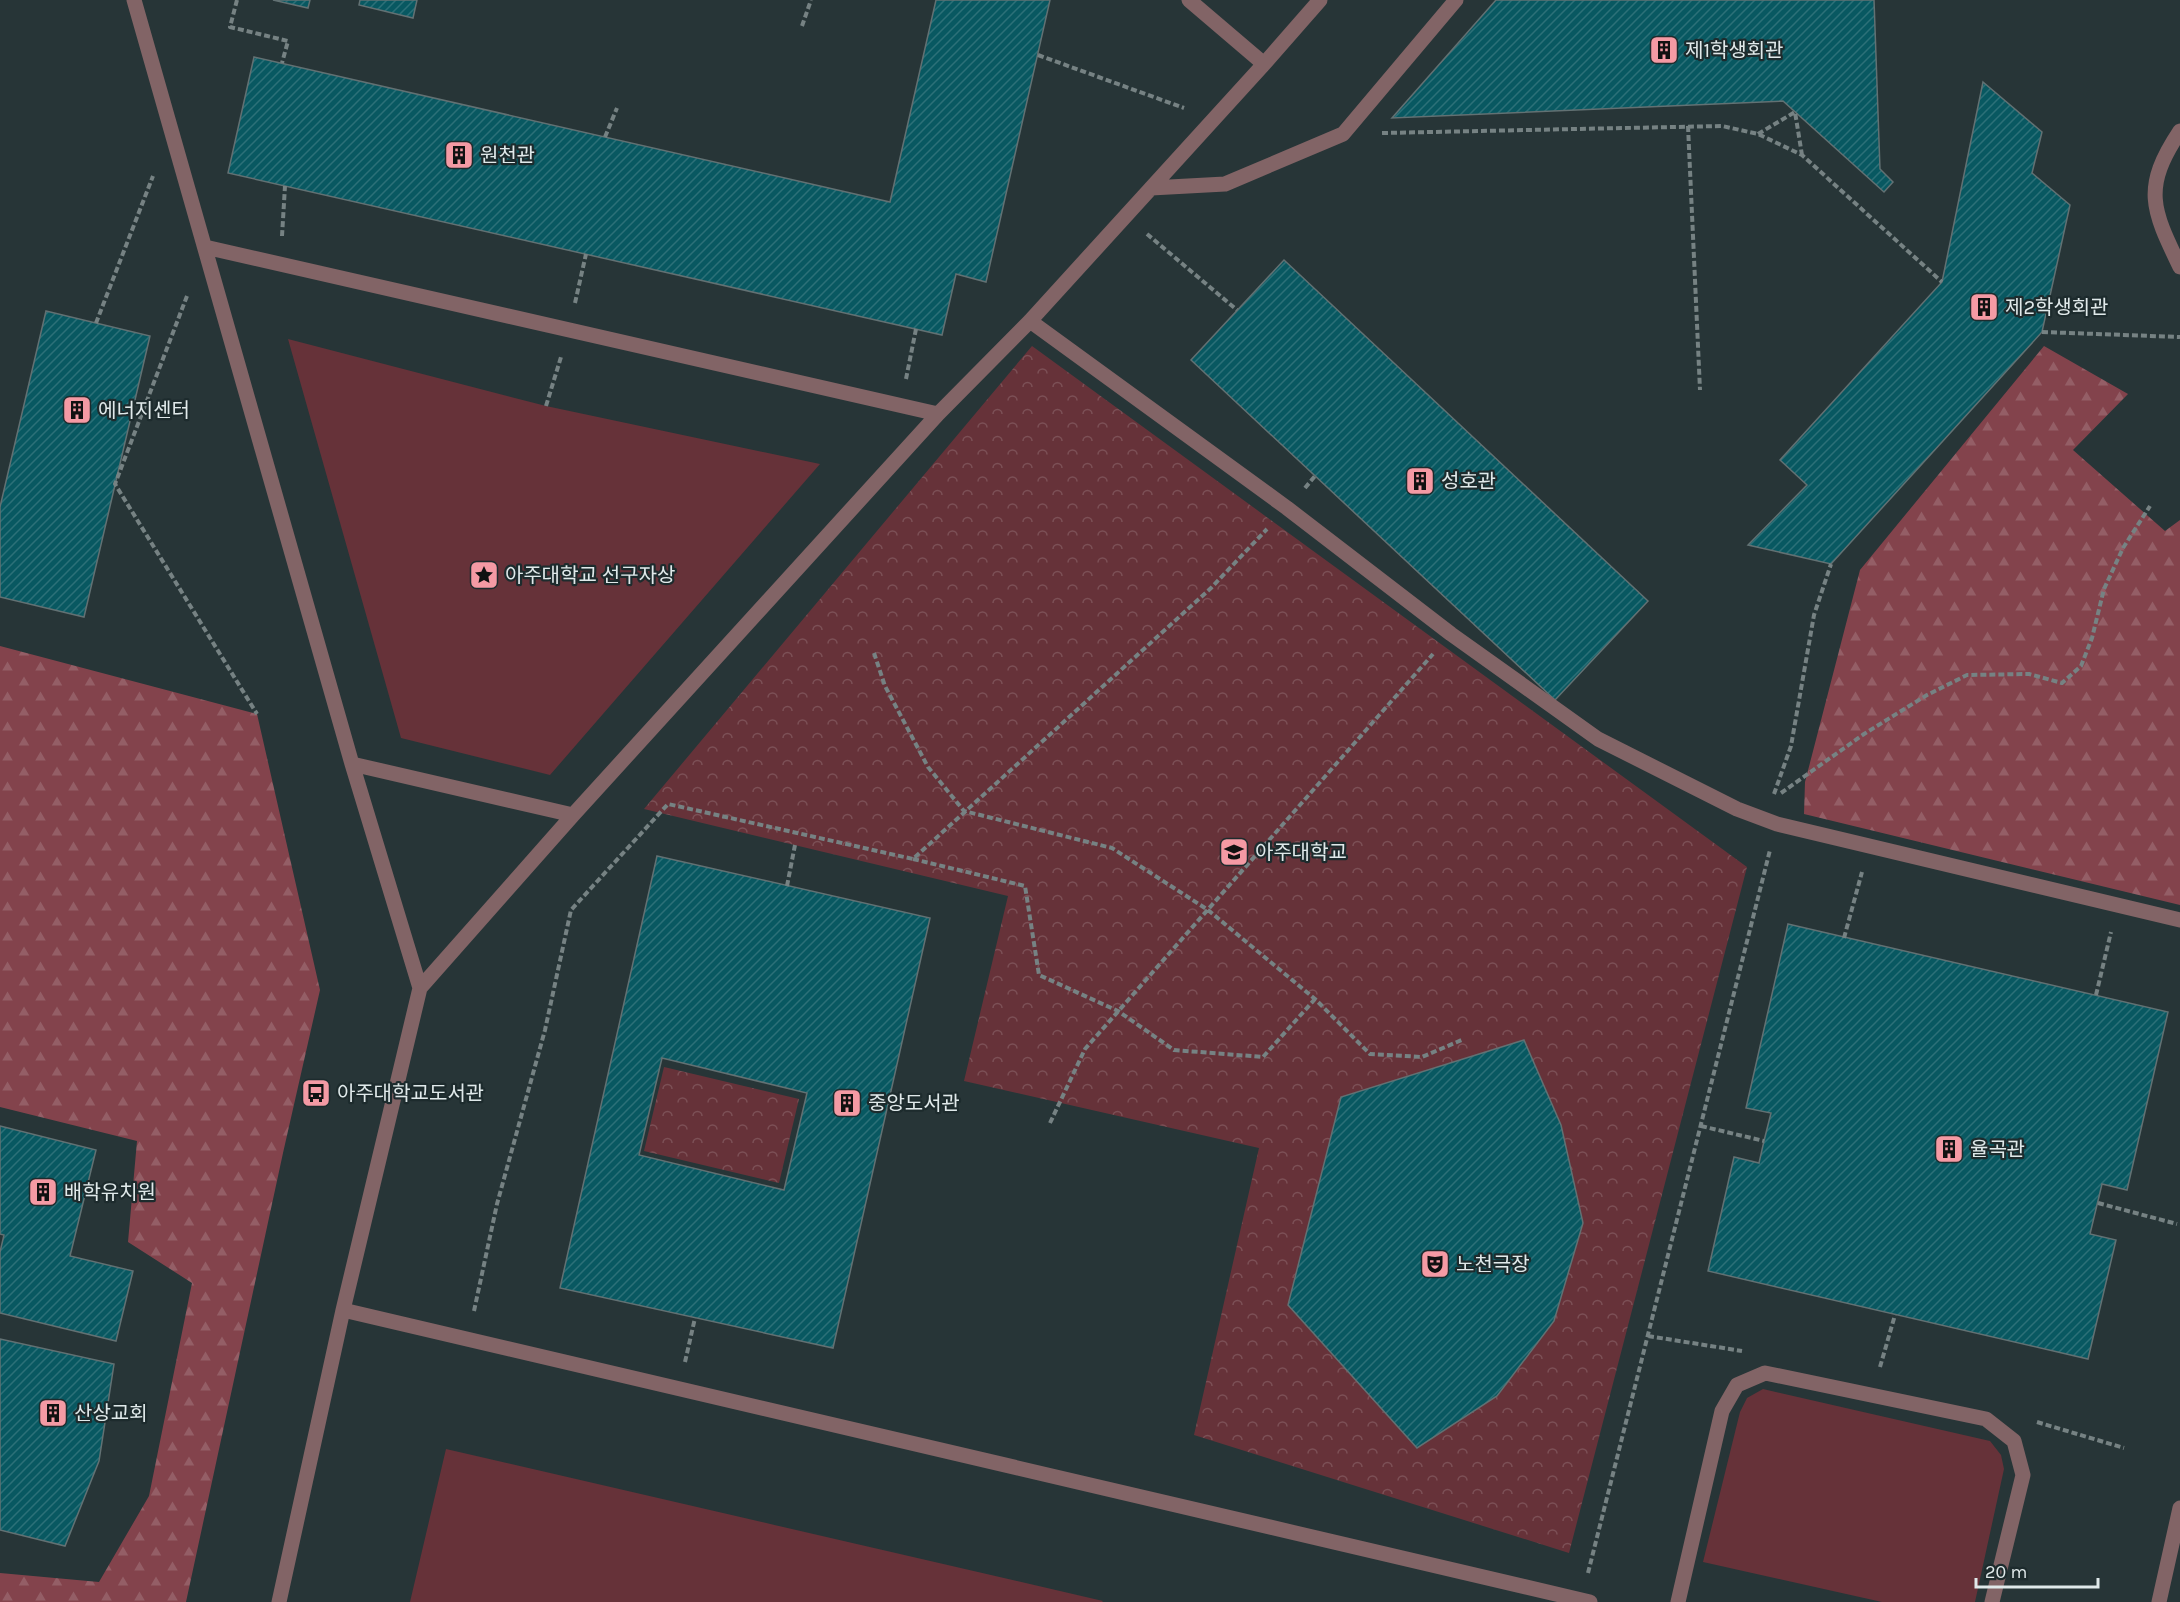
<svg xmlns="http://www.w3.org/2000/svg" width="2180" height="1602" viewBox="0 0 2180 1602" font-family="Karla,'Noto Sans KR',sans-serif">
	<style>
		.forest { fill: url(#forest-firs) }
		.park { fill: url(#park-crowns) }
		.garden { fill: #663239 }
		.building { fill: url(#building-hatch); stroke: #627173; stroke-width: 1.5; fill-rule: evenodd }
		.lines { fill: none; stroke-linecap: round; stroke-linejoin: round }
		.path { stroke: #768283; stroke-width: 4; stroke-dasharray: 6 3; stroke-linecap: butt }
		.service { stroke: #826466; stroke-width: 15 }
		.labels { text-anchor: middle; stroke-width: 4.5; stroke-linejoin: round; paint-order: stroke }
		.poi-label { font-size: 20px; fill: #e0e9ea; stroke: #1d2b2d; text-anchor: start }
	</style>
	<defs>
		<pattern id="forest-firs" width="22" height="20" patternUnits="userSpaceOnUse" patternTransform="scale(1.5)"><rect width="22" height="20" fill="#83434c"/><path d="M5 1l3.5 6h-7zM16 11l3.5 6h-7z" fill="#945e66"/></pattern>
		<pattern id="park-crowns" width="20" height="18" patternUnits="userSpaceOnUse" patternTransform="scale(1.5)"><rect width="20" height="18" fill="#663239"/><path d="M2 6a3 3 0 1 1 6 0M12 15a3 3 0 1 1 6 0" fill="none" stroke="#7c5056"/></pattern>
		<pattern id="building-hatch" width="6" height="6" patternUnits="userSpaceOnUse" patternTransform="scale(1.5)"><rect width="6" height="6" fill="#085861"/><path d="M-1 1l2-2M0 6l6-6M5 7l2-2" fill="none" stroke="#2c7078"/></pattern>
	</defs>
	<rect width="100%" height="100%" fill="#273537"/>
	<path class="forest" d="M2044,346L2128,394L2073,450L2165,531L2180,520V905L1804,814L1805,782L1860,570Z
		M0,646L257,714L320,990L283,1153L186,1602H0V1573L99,1582L149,1496L192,1283L128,1242L137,1141L0,1107Z"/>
	<path class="park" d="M1032,346L1747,867L1569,1553L1194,1435L1259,1148L964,1081L1008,896L644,809Z
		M664,1067L799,1099L779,1183L644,1151Z"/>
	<path class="garden" d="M288,339L546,406L820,464L550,775L401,738Z
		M1763,1389L1990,1441L2001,1455L2004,1469L1975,1602H1882L1703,1562L1740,1412L1747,1398Z
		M446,1449L1103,1601L1102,1602H410Z"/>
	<path class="building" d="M273,0H310L308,8Z
		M360,0H417L413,18L359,5Z
		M936,0H1050L986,282L956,274L942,335L228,173L254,57L890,202Z
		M1496,0H1874L1880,169L1893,182L1884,192L1783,101L1392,118Z
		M1983,82L2042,132L2032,173L2070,205L2042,332L1831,564L1748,545L1807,485L1780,460L1942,282Z
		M1284,260L1648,601L1555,700L1191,360Z
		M46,311L150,336L84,617L0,597V507Z
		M657,856L930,918L833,1348L560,1288ZM662,1058L807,1093L784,1190L639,1155Z
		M1788,924L2168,1012L2127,1190L2102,1184L2090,1234L2116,1240L2088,1359L1708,1271L1734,1157L1759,1163L1764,1141L1771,1113L1746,1108Z
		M1524,1040L1561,1125L1583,1223L1554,1321L1497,1396L1417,1448L1288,1305L1341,1097Z
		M0,1126L96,1150L70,1256L133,1271L116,1341L0,1313V1252L4,1235L0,1234Z
		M0,1339L114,1364L99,1461L65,1546L0,1530Z"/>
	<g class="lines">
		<path class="path" d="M237,0L230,27L288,41L282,63
			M802,26L811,0
			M1038,55L1184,108
			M1688,126L1700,390
			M1382,133L1722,126L1758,134L1802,155L1942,282
			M1758,134L1795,112L1802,155
			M605,137L617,108
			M1147,234L1237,310
			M282,236L285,186
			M187,296L115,484L257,714
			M575,303L586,254
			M96,323L153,176
			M2042,332L2180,337
			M906,379L916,329
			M546,406L561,357
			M1305,488L1315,476
			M874,653L885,686L928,767L964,811L1112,848L1208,910L1315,999L1370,1054L1422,1057L1464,1039
			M1781,793L1864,734L1927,695L1967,675L2029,674L2062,683L2081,666L2092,638L2104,589L2123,548L2150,506
			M1774,794L1791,746L1814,615L1831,564
			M913,859L1025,886L1039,975L1118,1011L1174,1050L1263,1057L1315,999
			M787,886L795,845
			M1844,938L1862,872
			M2096,995L2111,932
			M1050,1123L1085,1049L1433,654
			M1701,1126L1764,1141
			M2098,1203L2177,1224
			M474,1311L497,1204L545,1030L571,910L668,804L913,859L1211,588L1267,529
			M1648,1336L1742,1351
			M685,1362L695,1318
			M1880,1367L1895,1315
			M2037,1422L2124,1448
			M1588,1573L1770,850"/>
		<path class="service" d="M134,0L352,764L420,988
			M1189,0L1264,64
			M2180,131C2142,188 2152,209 2180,267
			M1151,188L1225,184L1343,134L1456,0
			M205,247L938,414
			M1030,321L1287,508L1451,634L1598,739L1737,809L1777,824L2180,920
			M352,764L573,815
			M343,1310L1590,1602
			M279,1602L343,1310L420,988L573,815L938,414L1030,321L1264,64L1320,0
			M1678,1602L1722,1411L1737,1385L1765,1373L1986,1419L2014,1441L2023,1475L1992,1602
			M2159,1602L2180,1508"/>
	</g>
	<defs>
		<g id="building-square" transform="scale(1.5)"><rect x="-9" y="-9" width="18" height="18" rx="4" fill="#f49aa4" stroke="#1d2b2d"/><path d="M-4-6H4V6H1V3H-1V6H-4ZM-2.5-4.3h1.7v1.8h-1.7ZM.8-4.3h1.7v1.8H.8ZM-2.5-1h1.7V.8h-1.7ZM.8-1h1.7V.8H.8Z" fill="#111"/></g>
		<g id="sight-square" transform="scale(1.5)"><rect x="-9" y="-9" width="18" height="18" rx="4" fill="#f49aa4" stroke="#1d2b2d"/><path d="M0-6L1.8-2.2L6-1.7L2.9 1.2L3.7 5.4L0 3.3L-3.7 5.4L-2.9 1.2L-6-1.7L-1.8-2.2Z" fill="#111"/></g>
		<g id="university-square" transform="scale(1.5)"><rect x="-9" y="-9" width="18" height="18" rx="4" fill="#f49aa4" stroke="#1d2b2d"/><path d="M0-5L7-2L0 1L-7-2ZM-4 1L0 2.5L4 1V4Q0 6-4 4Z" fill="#111"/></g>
		<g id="bus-square" transform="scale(1.5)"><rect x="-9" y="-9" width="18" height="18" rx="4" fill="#f49aa4" stroke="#1d2b2d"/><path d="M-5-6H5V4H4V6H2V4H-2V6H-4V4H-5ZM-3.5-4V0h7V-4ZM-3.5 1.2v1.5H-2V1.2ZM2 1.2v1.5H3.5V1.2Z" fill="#111"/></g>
		<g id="theatre-square" transform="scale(1.5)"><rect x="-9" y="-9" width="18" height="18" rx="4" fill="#f49aa4" stroke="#1d2b2d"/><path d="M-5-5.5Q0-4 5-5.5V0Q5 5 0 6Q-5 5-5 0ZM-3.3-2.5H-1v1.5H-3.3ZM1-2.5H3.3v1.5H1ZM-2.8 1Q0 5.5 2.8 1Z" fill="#111"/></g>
	</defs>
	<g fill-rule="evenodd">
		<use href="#building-square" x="1664" y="50"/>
		<use href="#building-square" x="459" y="155"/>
		<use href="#building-square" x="1984" y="307"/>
		<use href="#building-square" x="77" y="410"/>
		<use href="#building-square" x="1420" y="481"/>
		<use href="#sight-square" x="484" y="575"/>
		<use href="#university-square" x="1234" y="852"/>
		<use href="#bus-square" x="316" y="1093"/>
		<use href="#building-square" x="847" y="1103"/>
		<use href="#building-square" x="1949" y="1149"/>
		<use href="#building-square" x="43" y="1192"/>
		<use href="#theatre-square" x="1435" y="1264"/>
		<use href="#building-square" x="53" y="1413"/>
	</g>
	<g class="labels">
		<g class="poi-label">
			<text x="1685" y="57">제1학생회관</text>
			<text x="480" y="162">원천관</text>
			<text x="2005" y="314">제2학생회관</text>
			<text x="98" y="417">에너지센터</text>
			<text x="1441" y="488">성호관</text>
			<text x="505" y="582">아주대학교 선구자상</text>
			<text x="1255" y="859">아주대학교</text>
			<text x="337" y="1100">아주대학교도서관</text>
			<text x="868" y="1110">중앙도서관</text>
			<text x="1970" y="1156">율곡관</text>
			<text x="64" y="1199">배학유치원</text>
			<text x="1456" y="1271">노천극장</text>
			<text x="74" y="1420">산상교회</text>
		</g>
	</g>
	<path d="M1976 1578v9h122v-9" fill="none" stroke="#e0e9ea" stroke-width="3"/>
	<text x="1985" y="1578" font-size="18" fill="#e0e9ea" stroke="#1d2b2d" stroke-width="4.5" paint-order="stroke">20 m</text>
</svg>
